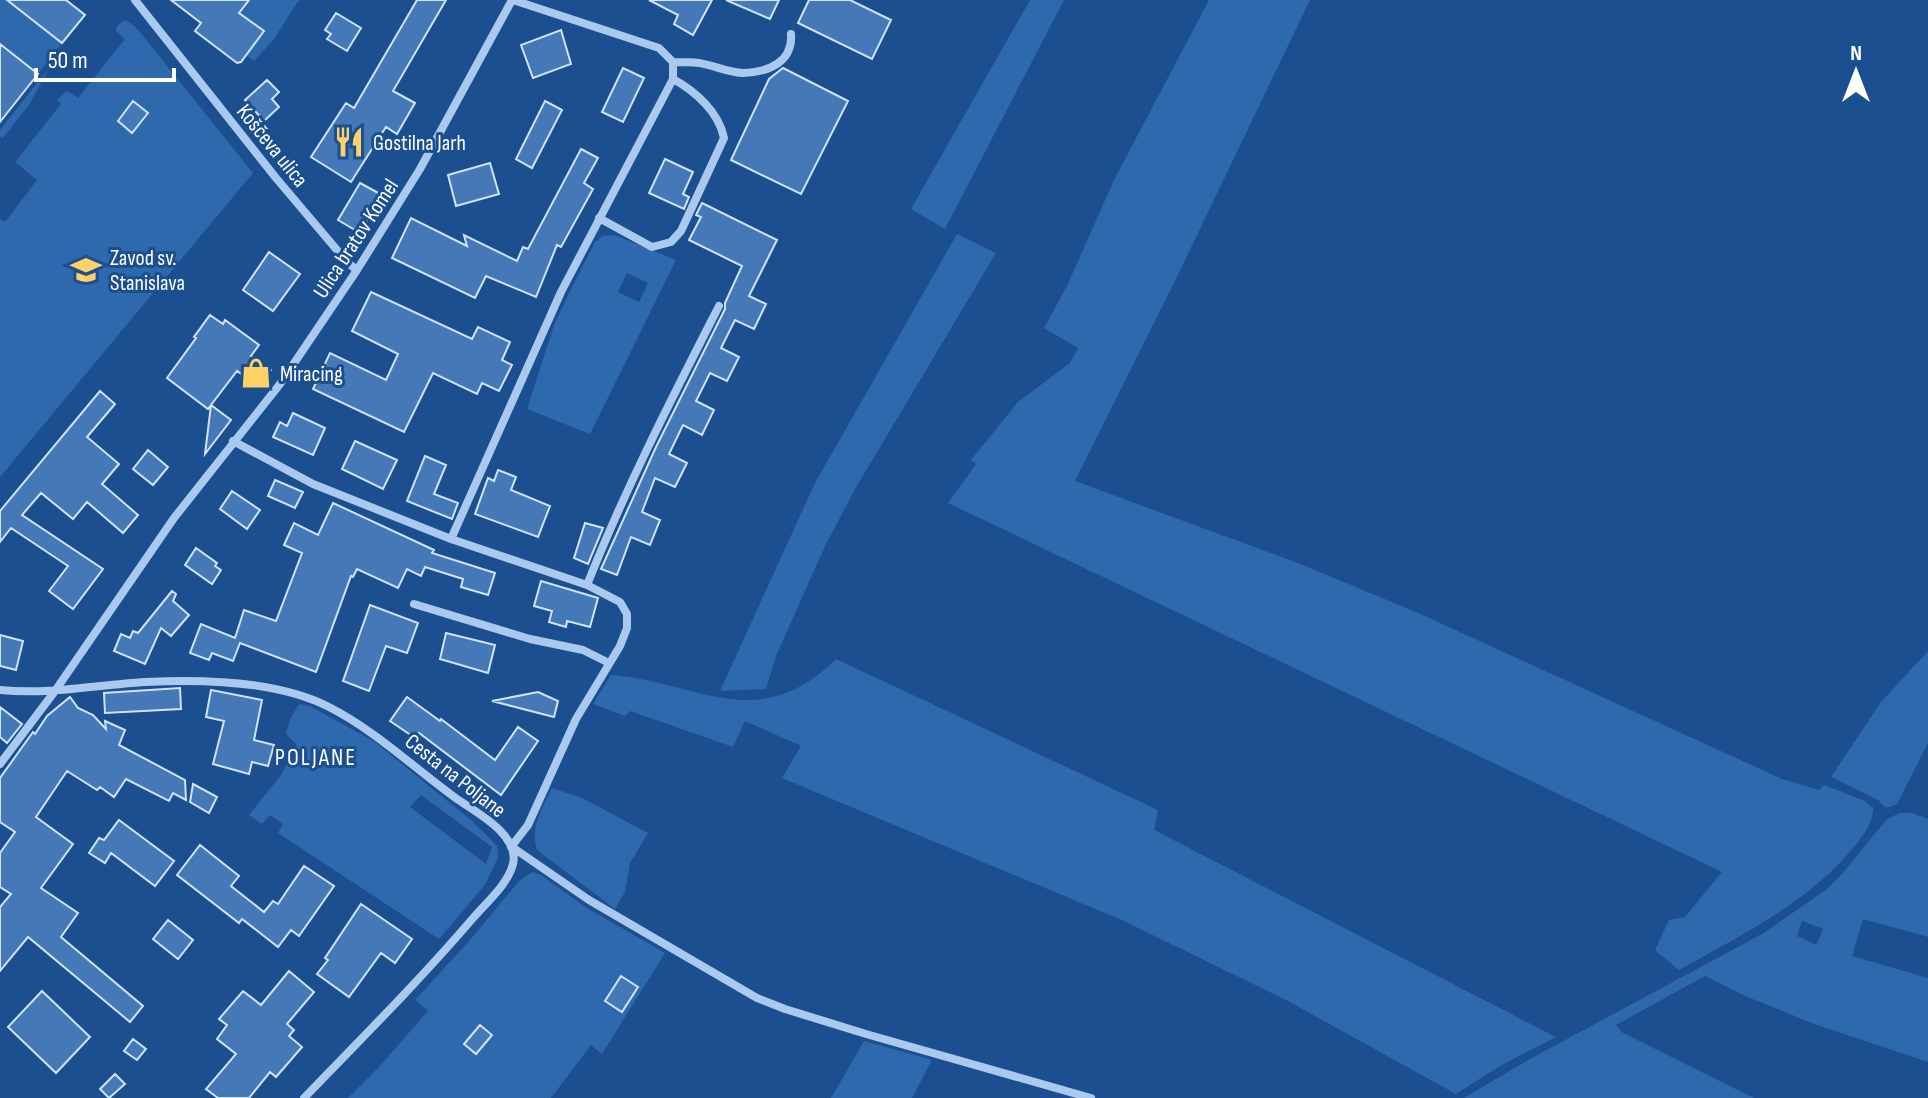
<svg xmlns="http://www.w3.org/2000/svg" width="1928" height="1098" viewBox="0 0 1928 1098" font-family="'Sofia Sans Condensed',sans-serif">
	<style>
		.green { fill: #2e69ad; fill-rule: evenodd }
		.building { fill: #4478b7; stroke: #cfe3fa; stroke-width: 2 }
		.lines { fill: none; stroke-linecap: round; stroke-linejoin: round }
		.street { stroke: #a9c9ee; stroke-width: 8 }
		.labels { text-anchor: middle; stroke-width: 6; stroke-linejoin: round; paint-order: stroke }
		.poi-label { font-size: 22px; fill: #fff; stroke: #1b4f8f; text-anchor: start }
		.street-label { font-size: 22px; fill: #fff; stroke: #1b4f8f }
		.neighbourhood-label { font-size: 24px; letter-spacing: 2px; fill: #fff; stroke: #1b4f8f }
	</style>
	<rect width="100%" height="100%" fill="#1b4f8f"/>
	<path class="green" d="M0,0H7L62,43L38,74L0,44Z
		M244,0H299L274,39L254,61L246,55L263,31L239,13L247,3Z
		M1030,0H1064L945,229L911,209Z
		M1209,0H1310L1173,285L1075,481L1298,563L1416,612L1782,779L1819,790L1824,785L1865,801L1873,808C1873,823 1864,834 1855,846C1808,903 1743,934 1679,970L1655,950L1669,920L1685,917L1722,872L948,503L976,464L971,460L1018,402L1070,363L1078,348L1044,328L1067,286L1114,180Z
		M125,20L135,26L253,173L0,477V219L5,222L37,180L15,162L61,104L57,100L67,91L78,98L125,39L116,31L117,26Z
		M49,68L29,105L3,138L0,136V130Z
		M957,234L996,253L855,489L825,546L776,656L766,689L720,691L815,483Z
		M614,235L676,260L590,434L527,409L554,325L571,289L595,242L603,236ZM627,273L648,283L639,302L618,292Z
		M1928,651V743L1897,804L1886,808L1878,800L1831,777L1881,702Z
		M836,659L1158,810L1154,830L1556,1037L1500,1066L1456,1094L1286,1000L1124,921L782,778L801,746L745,721L733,747L630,711L625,716L593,704L611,675C698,682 758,736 836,659Z
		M299,704L310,706L375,742L472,821L497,846L498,858L484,886L439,939L278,833L283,824L270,815L262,824L249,815L281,775L297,745L286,734L290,719ZM421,795L492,847L486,864L410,807Z
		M552,788L582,798L648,833L630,863L625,892L615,909L537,850C530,826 542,809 552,788Z
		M1899,813H1912L1928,819V937L1863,919L1852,956L1928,978V1062L1817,1025L1745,996L1705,976L1616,1025L1623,1033L1754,1098H1464L1528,1060L1762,934L1827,889L1842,874L1886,820ZM1802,921L1823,929L1816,945L1797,936Z
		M533,872L541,875L587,908L665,953L602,1054L591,1045L551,1098H348L379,1067L428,1011L415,1000L470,940L520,880Z
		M864,1041L932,1060L912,1098H831Z"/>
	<path class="building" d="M7,0H66L85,15L62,43Z
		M171,0H249L239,13L264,31L241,62L237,63L195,31L201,23Z
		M417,0H446L393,91L415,103L397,134L386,127L351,182L311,157L346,103L354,108Z
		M649,0H712L693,35L674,24L678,15Z
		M726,0H779L770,19Z
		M809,0H850L891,20L872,59L798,23Z
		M336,13L361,28L347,51L327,39L331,34L325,30Z
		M561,30L571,64L533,78L521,45Z
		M0,44L38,74L0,122Z
		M623,68L644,78L623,122L602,112Z
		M783,68L848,101L801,194L731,160L769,79Z
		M267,80L279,92L272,99L279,107L264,121L245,100Z
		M133,101L148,113L132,133L118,121Z
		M545,101L562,110L532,168L516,159Z
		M581,149L598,158L584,183L593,189L561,247L557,245L536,297L486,276L475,298L392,258L411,218L467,246L464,235L517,261L523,247L528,249Z
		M665,159L693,172L683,194L689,197L684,209L649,193Z
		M490,163L499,194L456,206L448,175Z
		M360,183L382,195L360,233L338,220Z
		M702,203L777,240L749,296L766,304L754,329L735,320L721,348L739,357L727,381L710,373L696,401L714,410L702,435L683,425L669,454L687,463L675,487L655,478L642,512L660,520L650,545L631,537L617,575L601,569L656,447L725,309V303L742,266L689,240L701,217L696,215Z
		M269,252L300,274L273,311L243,290Z
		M371,292L472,339L478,327L510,342L502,360L512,365L499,391L482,383L477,394L433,373L404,432L313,389L330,353L386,380L398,354L352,331Z
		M210,315L223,324L225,320L259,345L251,356L271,370L259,387L237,371L211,405L231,420L205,454L211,405L208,409L167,378L196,338L194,337Z
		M100,391L115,404L87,437L119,464L102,484L138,515L123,533L87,502L73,519L41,493L22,515L103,569L73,609L49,591L68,566L11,528L0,542V511Z
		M293,413L325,428L313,455L273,437L280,422L287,426Z
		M355,441L397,460L383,489L342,469Z
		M148,450L168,467L153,485L133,469Z
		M425,456L446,465L434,494L458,503L452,519L407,501Z
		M498,470L516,477L511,490L550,506L538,537L475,514L488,478L494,481Z
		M275,480L303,492L295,508L268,496Z
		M232,491L260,510L247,529L220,509Z
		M333,503L434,550L432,553L495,573L488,595L461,587L463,579L425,567L421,576L407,569L398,588L357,569L353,577L351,576L316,672L240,643L233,661L212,653L209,660L190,653L201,624L235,638L244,610L276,621L302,553L284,545L294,523L318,535Z
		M585,523L603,528L588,564L574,558Z
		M196,548L217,563L215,566L221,570L212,584L185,565Z
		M541,581L598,598L590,627L567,621L566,627L549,622L552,611L534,606Z
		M172,591L176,594L173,601L189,615L171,636L161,628L145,664L114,651L121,634L130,638L133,631L138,633Z
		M370,605L418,623L407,653L386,646L369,691L343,681Z
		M446,633L495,645L488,673L440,659Z
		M0,635L23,641L16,670L0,666Z
		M180,688L181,709L105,713L104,693Z
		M211,690L262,700L254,740L274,745L268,766L252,762L249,774L213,764L224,721L206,717Z
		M538,692L558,701L554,717L492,701Z
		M70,697L78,708L93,715L106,729L105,721L125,730L119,745L185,780L186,800L173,793L169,801L126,779L114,797L100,787L97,790L67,771L36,817L73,844L41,888L78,913L61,937L143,1006L130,1022L28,937L0,971V907L11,894L0,887V853L15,832L0,822V778L33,732L35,734L47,716Z
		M407,697L440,721L441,719L495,760L518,727L538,741L501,795L419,733L415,738L390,721Z
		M0,707L22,724L7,743L0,737Z
		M193,784L217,797L209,813L190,802Z
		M119,820L174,861L155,886L111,853L105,863L89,853L99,838L104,840Z
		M200,845L239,876L231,886L264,912L273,901L278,904L304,866L334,886L299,936L291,930L278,947L242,919L239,923L177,875Z
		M361,904L412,939L395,963L381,953L349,997L317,974L328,960L325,958Z
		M168,920L193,940L178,959L153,939Z
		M289,971L314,992L287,1024L294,1030L289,1036L302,1047L276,1077L270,1072L249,1098H218L206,1089L236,1054L217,1039L227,1025L219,1019L243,991L261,1005Z
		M621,976L638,987L622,1012L605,1001Z
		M42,991L90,1037L56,1073L8,1027Z
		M480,1025L492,1035L476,1054L464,1044Z
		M133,1039L146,1049L137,1060L124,1051Z
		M115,1074L125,1084L109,1098L100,1089Z"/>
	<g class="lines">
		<path class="street" d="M135,0L276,178L348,263L357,270
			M673,62C682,62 691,62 699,63C713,65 729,73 743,73C769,72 793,62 791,34
			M599,218L652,247L671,242L681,231L724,138C719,112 695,91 673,79
			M233,441L313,484L451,539L587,585L620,602L627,614V628L620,646L576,719L528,825L511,847
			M451,539L561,292L673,79V62L659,48L513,0
			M587,585C625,489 672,398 719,306
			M414,604L530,639L583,650L609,663
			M0,690C49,695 96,685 145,682C202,679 278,681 329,707C376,731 414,768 457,799C476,812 520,835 513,864C508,884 487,902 474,917C420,980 361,1039 304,1098
			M0,764L55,691L174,518L280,384L357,270L420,169L512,0
			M512,847L589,900L757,998L785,1009L866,1034L1091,1098"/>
	</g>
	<defs>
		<g id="restaurant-bare" transform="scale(2.4)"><path d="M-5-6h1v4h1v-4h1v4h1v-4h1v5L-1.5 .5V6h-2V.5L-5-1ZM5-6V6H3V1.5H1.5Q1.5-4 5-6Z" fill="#ffd166" stroke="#1b4f8f" stroke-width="2.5" paint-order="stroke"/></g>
		<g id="school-bare" transform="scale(2.4)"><path d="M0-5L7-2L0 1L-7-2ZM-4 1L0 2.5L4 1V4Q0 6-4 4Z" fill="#ffd166" stroke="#1b4f8f" stroke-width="2.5" paint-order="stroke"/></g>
		<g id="shop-bare" transform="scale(2.4)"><path d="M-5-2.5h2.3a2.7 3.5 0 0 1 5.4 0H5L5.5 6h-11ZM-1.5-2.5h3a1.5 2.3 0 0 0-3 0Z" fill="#ffd166" stroke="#1b4f8f" stroke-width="2.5" paint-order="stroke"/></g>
	</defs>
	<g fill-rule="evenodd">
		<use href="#restaurant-bare" x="349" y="142"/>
		<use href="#school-bare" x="86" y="270"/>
		<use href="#shop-bare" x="256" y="373"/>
	</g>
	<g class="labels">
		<g class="poi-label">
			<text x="373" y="150">Gostilna Jarh</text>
			<text x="110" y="265">Zavod sv.<tspan x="110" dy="25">Stanislava</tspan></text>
			<text x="280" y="381">Miracing</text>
		</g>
		<g class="street-label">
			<text transform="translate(273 145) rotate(51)" y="8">Koščeva ulica</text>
			<text transform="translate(355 238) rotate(-57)" y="8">Ulica bratov Komel</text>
			<text transform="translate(456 775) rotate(38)" y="8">Cesta na Poljane</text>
		</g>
		<g class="neighbourhood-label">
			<text x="316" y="765">POLJANE</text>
		</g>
	</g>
	<g transform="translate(1856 72)" stroke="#1b4f8f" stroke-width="6" paint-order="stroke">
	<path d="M0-6L14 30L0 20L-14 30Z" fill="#ffffff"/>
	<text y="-12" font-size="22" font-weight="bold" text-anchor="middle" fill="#ffffff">N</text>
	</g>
	<path d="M36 68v12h138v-12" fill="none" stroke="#ffffff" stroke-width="4"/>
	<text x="48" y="68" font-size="24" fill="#ffffff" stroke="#1b4f8f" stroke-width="6" paint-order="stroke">50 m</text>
</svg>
